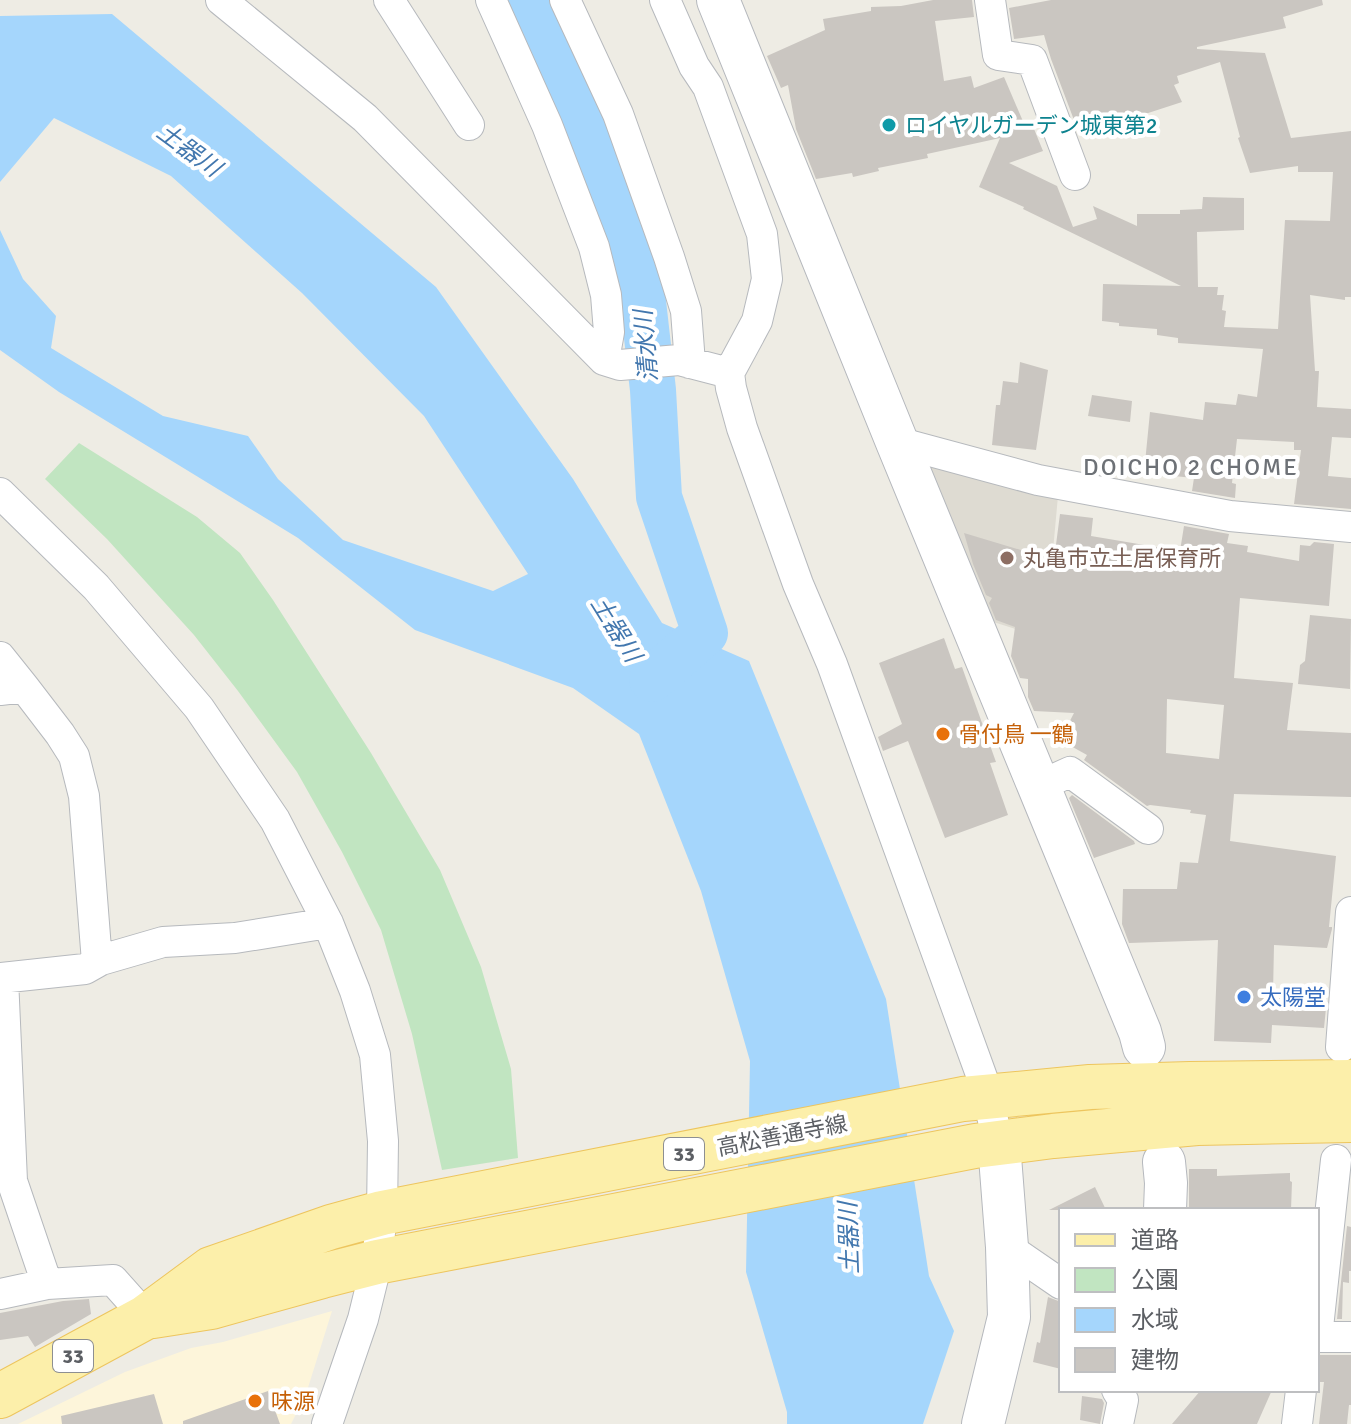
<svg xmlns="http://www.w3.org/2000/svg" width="1351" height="1424" viewBox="0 0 1351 1424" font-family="Signika,'Noto Sans JP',sans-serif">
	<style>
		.commercial { fill: #fdf5da }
		.education { fill: #dedbd2 }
		.green { fill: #c1e5c1 }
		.water { fill: #a5d6fc }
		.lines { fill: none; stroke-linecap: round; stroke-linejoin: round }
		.river { stroke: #a5d6fc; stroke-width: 46 }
		.building { fill: #cac6c1; fill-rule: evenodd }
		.street-casing { stroke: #b6b9bd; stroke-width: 32 }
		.secondary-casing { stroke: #b5b8bd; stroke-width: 44 }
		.primary-casing { stroke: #edc55e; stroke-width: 46 }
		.street { stroke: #fff; stroke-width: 30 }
		.secondary { stroke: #fff; stroke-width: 42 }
		.primary { stroke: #fcefaa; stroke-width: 44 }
		.culture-dot { fill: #0f9aa8; stroke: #fff; stroke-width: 3 }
		.education-dot { fill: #8d6e63; stroke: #fff; stroke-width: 3 }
		.food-dot { fill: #e8710a; stroke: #fff; stroke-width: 3 }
		.shop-dot { fill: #3f7fe0; stroke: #fff; stroke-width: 3 }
		.labels { text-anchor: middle; stroke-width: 8; stroke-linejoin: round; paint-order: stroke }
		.shield { fill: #fff; stroke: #8d8f92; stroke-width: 2 }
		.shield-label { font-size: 20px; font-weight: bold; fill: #5c5f64 }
		.culture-label { font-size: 22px; fill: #0d838f; stroke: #fff; text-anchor: start }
		.education-label { font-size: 22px; fill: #785e54; stroke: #fff; text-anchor: start }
		.food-label { font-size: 22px; fill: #c56008; stroke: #fff; text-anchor: start }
		.shop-label { font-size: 22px; fill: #366cbe; stroke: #fff; text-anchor: start }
		.street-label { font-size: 22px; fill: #5c5f64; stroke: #fff }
		.water-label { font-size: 24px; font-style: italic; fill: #4277ae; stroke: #fff }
		.neighbourhood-label { font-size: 24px; letter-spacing: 2px; fill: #6d7176; stroke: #fff }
	</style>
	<rect width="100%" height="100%" fill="#eeece4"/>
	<path class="commercial" d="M332,1311L306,1394L291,1424H18L125,1372L191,1348L223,1342Z"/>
	<path class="education" d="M939,460L1058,496L1050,583L1093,653L987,620L927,471Z"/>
	<path class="green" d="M79,443L197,517L240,553L273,600L371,753L440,870L481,967L511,1069L518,1158L442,1170L412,1034L381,930L342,852L297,772L238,691L194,635L107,539L45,479Z"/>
	<path class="water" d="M112,14L436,287L573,479L662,623L749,661L886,999L929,1276L954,1331L923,1424H787V1412L746,1272L750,1061L701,891L639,734L573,688L415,630L298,538L59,392L0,350V230L23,279L56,316L51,348L163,416L248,436L278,479L343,540L493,591L528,574L424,416L302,293L171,176L54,118L0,182V16Z"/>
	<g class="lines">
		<path class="river" d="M525,0L625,221L640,275L653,390L659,497L705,633L652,679"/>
	</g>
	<path class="building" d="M933,0H972L974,17L935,21L944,81L971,76L974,88L1004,77L1025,126L1032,124L1043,151L1009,163L1057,186L1073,227L1097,219L1093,206L1137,226V214H1180V210L1202,209L1203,197L1244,198V230L1197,232L1198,287H1218L1217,295H1224L1222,310L1226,311L1224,327L1278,329L1285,220L1330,221L1333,172H1298V166L1250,173L1238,138L1240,137L1220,62L1177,76L1179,83L1174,85L1182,102L1142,115L1141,113L1080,136L1051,59L1044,35L1014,39L1009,8L1051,0H1322L1323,5L1283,17L1286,28L1197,47V49L1265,53L1291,138L1351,131V297H1345V300L1310,295L1315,371H1319L1317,407L1351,409V438L1332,437L1328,476L1351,478V509L1294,504L1301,450H1294V442L1237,439L1232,483L1236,484L1235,498L1192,491L1194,478L1144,473L1150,412L1203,420L1205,402L1236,405L1238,394L1257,397L1263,349L1178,343V338L1157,335V329L1119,326V323L1102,321L1103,284L1181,286L1023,209L1024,207L979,187L1000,138L927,154L928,158L878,168L879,171L853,177L852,173L816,179L796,129L788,85L781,88L767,56L825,30L823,19L871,11V7L901,6Z
		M1020,362L1048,370L1036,450L992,445L996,405H1000L1003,381L1018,383Z
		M1092,395L1132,401L1130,422L1088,416Z
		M1060,514L1093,518L1091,536L1180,551L1184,526L1229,534L1227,543L1248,546L1247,552L1299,561L1300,545L1310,546L1314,542L1334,544L1329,606L1240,598L1234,678L1293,683L1287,730L1351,733V797L1234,794L1230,841L1336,856L1329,927H1332V929L1327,948L1274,945L1273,994L1327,998L1324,1028L1272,1025L1271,1043L1214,1041L1218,940L1129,943L1122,924L1123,889H1177L1180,862L1198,863L1206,815L1190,813L1191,810L1150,805L1147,806L1084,760L1087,755L1060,740L1074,713L1034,711L1028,697V679L1020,678L1011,656L1015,627L996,620L989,603L992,598L986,595L973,564L964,533L1054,560ZM1167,699L1224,705L1219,759L1166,753Z
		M1310,615L1351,619L1350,689L1298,684L1300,665L1305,661Z
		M944,638L955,669L962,667L996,762L990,763L1008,815L945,838L908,741L883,751L878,737L902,724L879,663Z
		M1072,795L1134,841L1135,844L1094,858L1069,798Z
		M1189,1169H1217V1176L1290,1173V1181L1292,1182L1291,1210L1242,1208V1210H1189Z
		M1095,1187L1106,1210H1049Z
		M1347,1226L1351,1227V1271H1349V1283L1343,1282L1342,1319H1337Z
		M1048,1297L1061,1302V1369L1033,1362L1037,1342L1040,1343Z
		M89,1299L91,1314L35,1347L28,1336L0,1340V1313L63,1301Z
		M1317,1355H1351V1405H1349L1347,1424H1319L1324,1382H1317Z
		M1201,1390H1272L1257,1424H1172Z
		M268,1391L280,1424H183V1421Z
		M154,1394L163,1424H62L61,1416Z
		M1082,1396L1102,1399L1104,1403L1100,1424L1080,1420Z"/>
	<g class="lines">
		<g class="street-casing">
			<path id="street" d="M221,0L365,118L604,360L620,365L679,360L729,373L731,388L742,428L798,584L832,664L983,1080L999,1144
				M389,0L469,125
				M491,0L547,125L594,247L606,295L609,332L604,360
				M565,0L618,114L669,257L686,311L690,363
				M665,0L694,66L708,87L762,234L767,279L757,321L729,373
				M990,0L998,55L1032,60L1075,175
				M897,442L1038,480L1230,516L1351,527
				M0,493L96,587L199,708L275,820L328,923L355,991L375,1055L383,1141L382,1213L377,1262L363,1319L327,1424
				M0,657L24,687
				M0,690L24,687L60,734L74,756L84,796L97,962
				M1039,786L1070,772L1148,829
				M0,978L85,969L101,960L163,942L235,938L328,923
				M3,978L12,1181L47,1284
				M1341,1047L1351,912
				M1007,1247L1061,1284
				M0,1294L47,1284L113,1280L146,1317
				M1317,1337L1336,1160
				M1317,1337H1351
				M1117,1390L1123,1400L1118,1424
				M1297,1424L1301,1390"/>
		</g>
		<g class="secondary-casing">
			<path id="secondary" d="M718,0L897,442L1140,1032L1144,1047
				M1164,1162L1166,1183L1165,1210
				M983,1424L1009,1317L1007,1247L999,1144"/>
		</g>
		<g class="primary-casing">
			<path id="primary" d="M153,1316L211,1307L322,1276L377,1262L975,1146L1053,1136L1197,1123L1351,1120
				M0,1396L146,1317L211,1269L331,1227L382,1213L963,1099L1090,1087L1190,1084L1351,1082"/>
		</g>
		<use href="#street" class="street"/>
		<use href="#secondary" class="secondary"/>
		<use href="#primary" class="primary"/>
	</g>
	<circle class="culture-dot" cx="889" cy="125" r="8"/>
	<circle class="education-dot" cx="1007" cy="558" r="8"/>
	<g class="food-dot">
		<circle cx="943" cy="734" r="8"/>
		<circle cx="255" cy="1401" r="8"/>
	</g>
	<circle class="shop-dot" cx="1244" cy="997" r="8"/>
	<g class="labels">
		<g class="shield">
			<rect x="664" y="1138" width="40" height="32" rx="6"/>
			<rect x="53" y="1340" width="40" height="32" rx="6"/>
		</g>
		<g class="shield-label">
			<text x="684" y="1161">33</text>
			<text x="73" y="1363">33</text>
		</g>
		<g class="culture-label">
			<text x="905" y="133">ロイヤルガーデン城東第2</text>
		</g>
		<g class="education-label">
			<text x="1023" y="566">丸亀市立土居保育所</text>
		</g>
		<g class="food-label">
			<text x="959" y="742">骨付鳥 一鶴</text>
			<text x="271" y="1409">味源</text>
		</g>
		<g class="shop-label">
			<text x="1260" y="1005">太陽堂</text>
		</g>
		<g class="street-label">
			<text transform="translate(782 1135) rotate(-11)" y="8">高松善通寺線</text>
		</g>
		<g class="water-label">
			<text transform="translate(189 150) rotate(36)" y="8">土器川</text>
			<text transform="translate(646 346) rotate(-95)" y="8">清水川</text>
			<text transform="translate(616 629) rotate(58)" y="8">土器川</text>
			<text transform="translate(849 1238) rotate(-92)" y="8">土器川</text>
		</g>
		<g class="neighbourhood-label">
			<text x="1191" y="475">DOICHO 2 CHOME</text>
		</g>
	</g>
	<rect x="1059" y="1208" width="260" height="184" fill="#ffffff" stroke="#bebfc1" stroke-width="2"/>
	<rect x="1075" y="1234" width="40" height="12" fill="#fcefaa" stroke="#bebfc1" stroke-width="2"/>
	<text x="1131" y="1248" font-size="24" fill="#5c5f64">道路</text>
	<rect x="1075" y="1268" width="40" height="24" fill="#c1e5c1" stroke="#bebfc1" stroke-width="2"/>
	<text x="1131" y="1288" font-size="24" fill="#5c5f64">公園</text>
	<rect x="1075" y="1308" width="40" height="24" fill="#a5d6fc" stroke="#bebfc1" stroke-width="2"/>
	<text x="1131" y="1328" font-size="24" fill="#5c5f64">水域</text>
	<rect x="1075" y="1348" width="40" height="24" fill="#cac6c1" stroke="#bebfc1" stroke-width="2"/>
	<text x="1131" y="1368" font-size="24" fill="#5c5f64">建物</text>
</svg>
